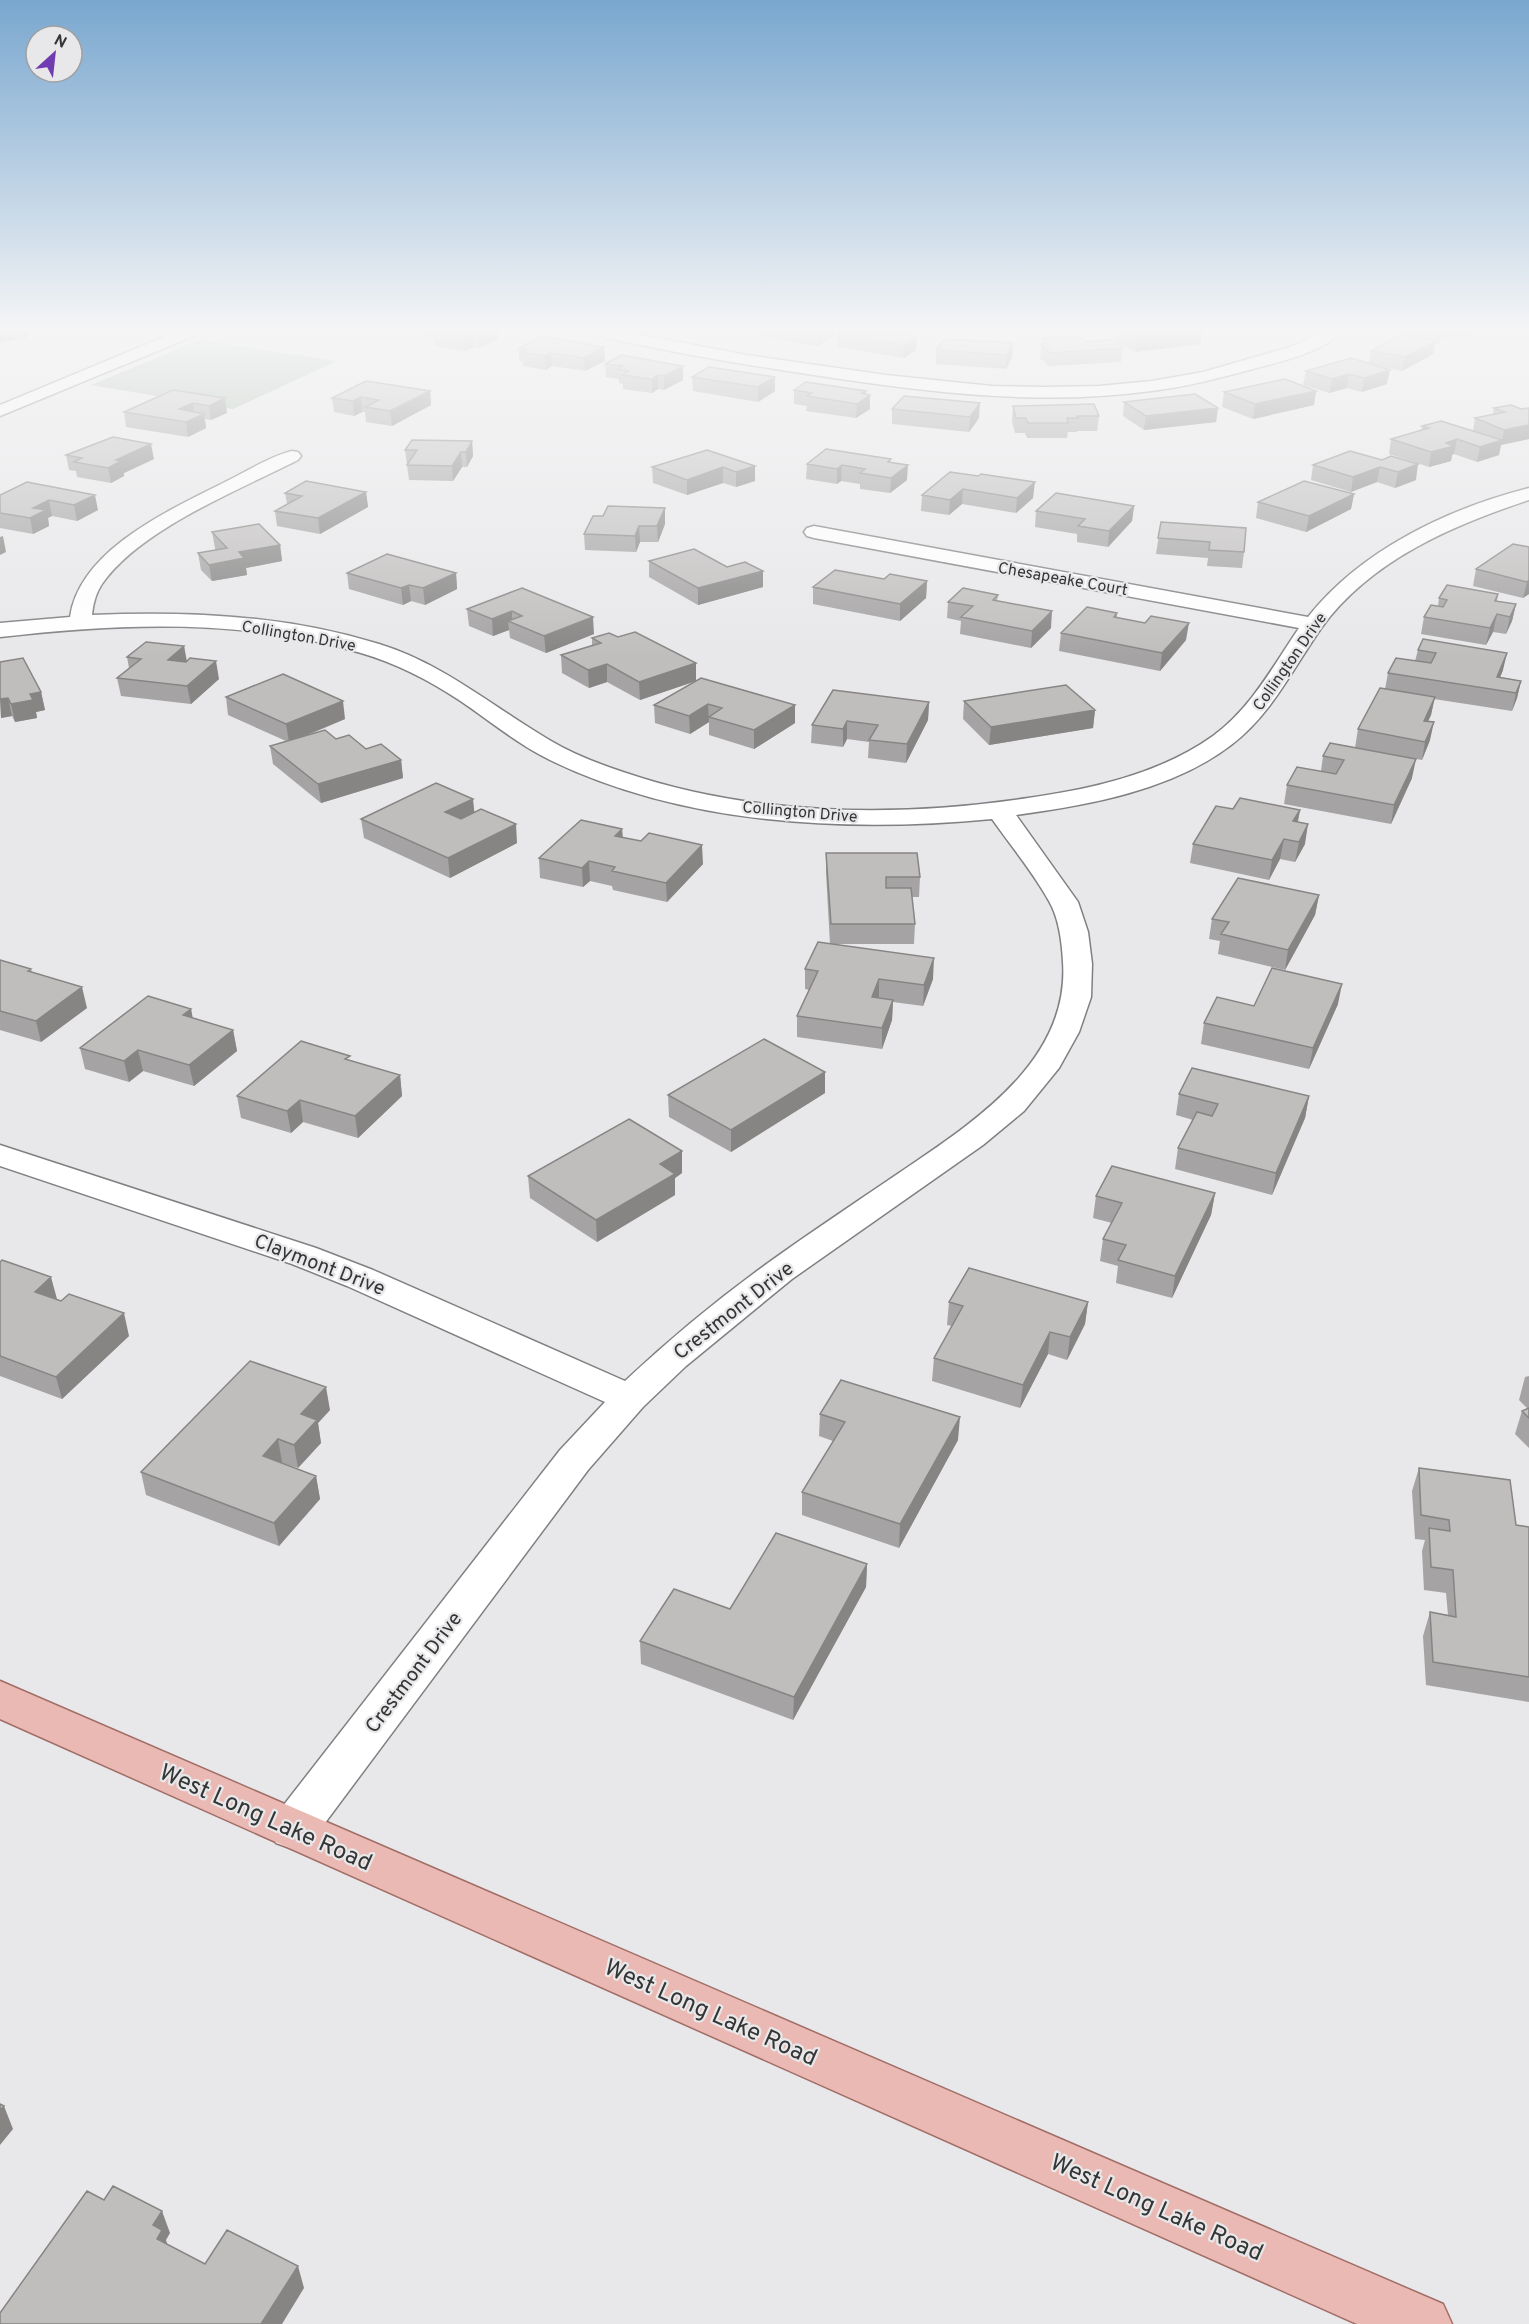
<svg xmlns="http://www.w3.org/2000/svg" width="1529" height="2324" viewBox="0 0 1529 2324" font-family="Overpass,sans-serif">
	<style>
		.green { fill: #abbbaa }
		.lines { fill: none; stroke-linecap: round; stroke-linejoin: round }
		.minor-casing { stroke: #7f8081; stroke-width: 3 }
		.major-casing { stroke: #a16d66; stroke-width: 3 }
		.minor { fill: #fff; fill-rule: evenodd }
		.major { fill: #eab9b3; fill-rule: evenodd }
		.wall { fill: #a5a3a3 }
		.shaded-wall { fill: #868584 }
		.building { fill: #c0bebd; stroke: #868584; stroke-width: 1.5 }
		.labels { text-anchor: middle; stroke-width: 4.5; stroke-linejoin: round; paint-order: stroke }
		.far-street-label { font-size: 16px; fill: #343535; stroke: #e8e8ea }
		.street-label { font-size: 20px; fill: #343535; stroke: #e8e8ea }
		.near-street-label { font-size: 24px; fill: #343535; stroke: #e8e8ea }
	</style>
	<rect width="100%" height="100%" fill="#e8e8ea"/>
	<path class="green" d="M200,340L337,361L233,409L91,385Z"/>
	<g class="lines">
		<g class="minor-casing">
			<path id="minor" d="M176,332H198L196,335L0,416V405Z
				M596,332H626L747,355L886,375L992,386L1046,387L1099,386L1152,381L1203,372L1290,347L1321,332H1340C1323,353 1278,362 1253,369C1219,378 1186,387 1151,391C1043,406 934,393 827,377C752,366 678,354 604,337Z
				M292,451L298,452L301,456L298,460C239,490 140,529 102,584C96,593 93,604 92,615C189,611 285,615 379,644C444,664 493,707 551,741C573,754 599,764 623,772C751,816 895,818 1028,798C1091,789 1160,774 1213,736C1252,707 1273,666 1299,628L814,538L807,536L804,532L807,528L814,526L1308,617C1361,550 1447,509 1529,488V500C1453,525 1371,560 1322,627C1293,668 1272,714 1231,745C1171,791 1088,805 1016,815L1078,902L1088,932L1092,964L1091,997L1079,1032L1059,1068L1024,1111L983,1145L792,1279L686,1366L643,1407L588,1470L310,1843L293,1849L276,1843L270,1829L276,1815L560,1450L605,1402L347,1286L292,1264L0,1166V1145L316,1248L373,1270L625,1381C670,1339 718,1299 768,1263C811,1232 855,1203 899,1173C971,1124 1070,1062 1063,962C1062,942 1059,918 1049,901C1033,872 1011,846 992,819C846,833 684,825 550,760C517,744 489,720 459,700C429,680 395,663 361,653C243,618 120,623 0,637V623L70,617C80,548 174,508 229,480C249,470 271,456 292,451Z"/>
		</g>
		<g class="major-casing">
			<path id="major" d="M0,1681L1443,2304L1452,2324H1357L0,1719Z"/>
		</g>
		<use href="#minor" class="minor"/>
		<use href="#major" class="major"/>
	</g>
	<path class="wall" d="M421,332H498V339L479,348L473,347L465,351L434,346L433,338L421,336Z
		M758,332H834V335L818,346L769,339V337L758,335Z
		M1117,332H1202L1200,344L1135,352L1116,342Z
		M1409,332H1472L1467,338L1451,336L1448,339L1442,338L1437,344H1435L1433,354L1402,371L1374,365L1387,384L1362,392L1347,388L1329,393L1303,385L1306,371L1369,364L1371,351L1409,335Z
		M837,334H901L916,350L904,358L837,347Z
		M1042,338L1085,341L1123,348L1121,362L1049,366L1040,358Z
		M1013,343L1012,357L1006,369L936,364V350Z
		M604,347L605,361L585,371L552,366L546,370L523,366V362L519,361V348Z
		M621,355L683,380L664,390L658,389L652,393L623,389V384L619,383V379L606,377L605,364Z
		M692,377H775V391L758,402L693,391Z
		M173,390L227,413L211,420L205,419L206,428L188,437L126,427L124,412Z
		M794,390L870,395V409L856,418L806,411L807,406L794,404Z
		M430,391L431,405L392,426L366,422L365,412H362L354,416L334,412L332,398Z
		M1316,391L1314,405L1253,419L1222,407L1224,392Z
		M1124,402L1218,408L1216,422L1144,430L1123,416Z
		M1511,405L1529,439L1501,444L1499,455L1477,462L1454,454L1452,455L1451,461L1429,467L1389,454L1391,439L1421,430L1422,426L1473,431L1475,418L1493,414L1494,408Z
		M1013,406L1099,416L1097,431H1077V432H1068L1067,438H1027L1025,433H1015L1012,421Z
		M892,409L979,418L969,432L892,424Z
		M472,441L473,456L467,467H462L453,481L409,480L405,450Z
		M1350,451L1416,480L1395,488L1377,482L1351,492L1311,480L1313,465Z
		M66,455L154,459L124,473V476L111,483L77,477L76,471L69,470Z
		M890,462L907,480L890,493L860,489V484L841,481L837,484L806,479L807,464Z
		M755,466V481L736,487L723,483L687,495L653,483L652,467Z
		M950,472L1033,498L1016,513L962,504L949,515L921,511L922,495Z
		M27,482L98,510L77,521L52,516L48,518L49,526L33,534L0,528V495Z
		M366,492L368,507L320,534L277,526L275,511L287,504L285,493Z
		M1354,494L1351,509L1306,532L1256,518L1258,502Z
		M1134,506L1132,521L1108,547L1077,542V534L1035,527L1036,511Z
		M665,508V524L658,542H640L636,552L585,550L584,534L603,516Z
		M1161,522L1244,552L1242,568L1207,566L1208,558L1156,554Z
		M212,532L280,545L282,561L246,568L247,575L212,581L201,570L198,553L216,550L215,548Z
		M1529,547V594L1523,598L1473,586L1476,569Z
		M649,561L727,567L763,587L698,605L649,577Z
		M347,573H456L457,589L425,605L411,601L403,605L349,589Z
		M927,581L926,598L900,621L813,604V587Z
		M522,588L594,634L546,653L510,638L509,630L493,636L469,626L467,609Z
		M1498,594L1497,601L1516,604L1512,621L1506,634L1493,632L1486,645L1421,634L1424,617L1438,606L1439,598Z
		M998,595L997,601L1051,628L1031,648L960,634L961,621L947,618L948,602Z
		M1117,613V617L1186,640L1160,671L1059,651L1061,633Z
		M618,637L696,663V680L795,723L754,749L709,735V722L690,734L655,723L654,705L696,681L640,700L607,682L589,688L562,673L561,655L592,645V638Z
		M1423,639L1503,670L1500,677L1521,681L1517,698L1512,711L1434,699L1431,715L1428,721L1430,740L1422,760L1355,748L1358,729L1385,689L1388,673L1415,661L1418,650Z
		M184,646L187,661L219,679L191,704L121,696L117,678L129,668L127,657Z
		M0,662L41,692L45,710L36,712L37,718L15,722L12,716L1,718Z
		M226,697L345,719L306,736L336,739L401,760L403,778L321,803L273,764L270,746L286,741L228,715Z
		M964,701L1095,710L1093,728L989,745L963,719Z
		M929,702L928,720L906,763L868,758L869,742L847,739L843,747L811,743L812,725Z
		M1330,743L1412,778L1391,824L1284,804L1287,785L1321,771L1323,756Z
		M1233,809L1300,810L1298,822L1305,844L1295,862L1280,859L1269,880L1190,863L1193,844Z
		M474,813L517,843L450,878L364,838L361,819Z
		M622,829L623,837L703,864L667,902L613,890L612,886L590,881L583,887L540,878L539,858Z
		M826,853L920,877L919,897H912L915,924L914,944H830L826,873Z
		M1319,895L1315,915L1285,970L1218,954L1220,941L1209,939L1212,919Z
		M0,960L31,969L32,973L87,1008L41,1042L0,1030Z
		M805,969L933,979L923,1006L893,1002L892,1020L882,1049L797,1037V1016L809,990L805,989Z
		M1338,1004L1309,1069L1201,1044L1204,1023Z
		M191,1009L192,1018L233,1030L237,1051L194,1086L143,1071L129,1082L85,1069L80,1048Z
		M400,1075L402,1096L358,1138L303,1122L291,1133L241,1118L237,1096Z
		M825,1093L731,1152L669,1117L668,1095Z
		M1179,1094L1309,1096L1305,1118L1272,1195L1175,1169L1178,1148L1193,1120L1176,1115Z
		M682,1173L675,1178V1195L597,1242L530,1198L528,1176Z
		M1215,1193L1211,1215L1172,1298L1116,1283L1118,1266L1100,1261L1103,1239L1112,1223L1093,1218L1096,1196Z
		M0,1262L57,1299L129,1336L62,1399L0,1376Z
		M949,1302H1088L1085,1324L1067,1360L1048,1354L1020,1408L932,1381L934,1358L952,1326L947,1325Z
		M1529,1376V1448L1515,1434L1522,1411L1528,1409L1519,1400L1525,1377Z
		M330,1410L318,1423L321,1443L298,1468L282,1463L316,1476L320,1499L279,1546L146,1495L141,1472Z
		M820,1414L958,1440L899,1548L802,1515V1492L833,1441L819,1436Z
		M1419,1468L1516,1525L1529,1527V1702L1426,1685L1423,1636L1430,1612L1448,1615L1446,1593L1424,1590L1422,1551L1425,1540L1415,1539L1412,1491Z
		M867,1564L866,1587L793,1720L641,1664L640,1641L730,1609Z"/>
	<path class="shaded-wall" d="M0,332H28L29,337L0,343Z
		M483,332H498V339L479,348L478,334Z
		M818,332H834V335L818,346Z
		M1185,332H1202L1200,344L1135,352L1137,338Z
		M1439,332H1443L1442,338L1437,344Z
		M1468,332H1472L1467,338Z
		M472,334L473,347L465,351L464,337Z
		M917,336L916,350L904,358V345Z
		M1436,341L1433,354L1402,371L1405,357Z
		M1013,343L1012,357L1006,369L1007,355Z
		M604,347L605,361L585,371L584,358Z
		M551,353L552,366L546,370L545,356Z
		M683,366V380L664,390V376Z
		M1390,370L1387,384L1362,392L1364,378Z
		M1349,374L1347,388L1329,393L1332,379Z
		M658,375V389L652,393V379Z
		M775,377V391L758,402V387Z
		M430,391L431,405L392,426L390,411Z
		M866,391L865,398L870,395V409L856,418L857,404L862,393Z
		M1316,391L1314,405L1253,419L1255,404Z
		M361,397L362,412L354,416L353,401Z
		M225,398L227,413L211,420L209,406Z
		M193,403L195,418L179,409Z
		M980,403L979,418L969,432L970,417Z
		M1218,408L1216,422L1144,430L1146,416Z
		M204,414L206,428L188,437L186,422Z
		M1529,425V439L1501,445L1504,430Z
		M1457,439L1454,454L1452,455L1451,461L1429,467L1431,452L1446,443Z
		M1502,440L1499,455L1477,462L1480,447Z
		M472,441L473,456L467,467L466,452Z
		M151,444L154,459L124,473V476L111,483L108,468L116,460Z
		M461,452L462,467L453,481L452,466Z
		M1418,464L1416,480L1395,488L1398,472Z
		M842,465L841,481L837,484V469Z
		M908,465L907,480L890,493L891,478Z
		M755,466V481L736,487V472Z
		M723,467V483L687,495V480Z
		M1380,467L1377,482L1351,492L1353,477Z
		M1035,482L1033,498L1016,513L1017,498Z
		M963,489L962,504L949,515L950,500Z
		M366,492L368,507L320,534L318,518Z
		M1354,494L1351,509L1306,532L1309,516Z
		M95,495L98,510L77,521L74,505Z
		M49,500L52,516L48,518L49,526L33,534L30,518L33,508Z
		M1134,506L1132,521L1108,547L1109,531Z
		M665,508V524L658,542L657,526Z
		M639,526L640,542L636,552L635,536Z
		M3,536L6,552L0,555V537Z
		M280,545L282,561L246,568L247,575L212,581L209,565L239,552Z
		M763,571V587L698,605V588Z
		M456,573L457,589L425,605L423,588Z
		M1529,580V594L1523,598L1527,582Z
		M927,581L926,598L900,621V604Z
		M409,585L411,601L403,605L401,588Z
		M1516,604L1512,621L1506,634L1510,617Z
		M512,611V623L508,621L509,630L493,636L492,619Z
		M1052,611L1051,628L1031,648L1032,631Z
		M1497,614L1493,632L1486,645L1490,628Z
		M593,617L594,634L546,653L544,636Z
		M1189,623L1186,640L1160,671L1162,653Z
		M184,646L187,664L168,660Z
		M1507,653L1503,670L1495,690L1497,677Z
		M216,661L219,679L191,704L187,686Z
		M696,663V681L640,700L639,682Z
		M607,664V682L589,688L588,670Z
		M1521,681L1517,698L1512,711L1516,693Z
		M41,692L45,710L36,712L37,718L15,722L11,704L30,694Z
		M1435,697L1431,715L1420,739L1424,721Z
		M8,698L12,716L1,718L0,699Z
		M343,701L345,719L289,742L286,724Z
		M929,702L928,720L906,763L907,744Z
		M708,704L709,722L690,734L689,716Z
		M795,705V723L754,749V730Z
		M1095,710L1093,728L989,745L991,727Z
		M847,721V739L843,747V729Z
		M1434,722L1430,740L1422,760L1425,742Z
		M1416,759L1412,778L1391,824L1394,805Z
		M401,760L403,778L321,803L318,784Z
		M473,799L475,818L447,831L445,812Z
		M1300,810L1296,829L1293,821Z
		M516,824L517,843L450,878L448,858Z
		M1308,824L1305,844L1295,862L1299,842Z
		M622,829L623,848L615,836Z
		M1284,839L1280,859L1269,880L1272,860Z
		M702,845L703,864L667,902L666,883Z
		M589,861L590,881L583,887L582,868Z
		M1319,895L1315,915L1285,970L1288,950Z
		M934,958L933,979L923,1006L924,985Z
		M879,979V1000L872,997Z
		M1342,984L1338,1004L1309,1069L1313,1048Z
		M82,987L87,1008L41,1042L36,1021Z
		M893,1000L892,1020L882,1049V1028Z
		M191,1009L195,1029L183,1015Z
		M233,1030L237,1051L194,1086L189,1065Z
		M138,1050L143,1071L129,1082L124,1061Z
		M825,1072V1093L731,1152V1130Z
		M400,1075L402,1096L358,1138L355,1116Z
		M1309,1096L1305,1118L1272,1195L1276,1173Z
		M300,1100L303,1122L291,1133L287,1111Z
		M682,1151V1173L675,1178V1195L597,1242L596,1220L660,1164Z
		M1215,1193L1211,1215L1172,1298L1175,1276Z
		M51,1277L57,1299L35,1292Z
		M1088,1302L1085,1324L1067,1360L1070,1337Z
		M124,1313L129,1336L62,1399L56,1377Z
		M1050,1332L1048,1354L1020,1408L1023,1385Z
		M326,1387L330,1410L318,1423L321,1443L298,1468L294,1445L301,1414Z
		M960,1417L958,1440L899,1548L900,1524Z
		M278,1439L282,1462L268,1479L263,1456Z
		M316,1476L320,1499L279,1546L274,1523Z
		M867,1564L866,1587L793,1720L794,1697Z
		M4,2106L13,2129L0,2145V2110Z
		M162,2211L170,2233L166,2240L170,2252L157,2239L153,2225Z
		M298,2266L304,2288L282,2324H261Z"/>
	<path class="building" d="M483,332L478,334H472L464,337L432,333Z
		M839,332H899L897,333L917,336L904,345L837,334Z
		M1125,332H1185L1137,338Z
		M1403,334L1436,341L1405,357L1371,351Z
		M542,336L604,347L584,358L551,353L545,356L522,352L529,349L519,348Z
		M1079,336L1085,341L1113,340L1123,348L1050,353L1041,344H1048L1042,338Z
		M944,339L1013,343L1007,355L936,350Z
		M621,355L683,366L664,376L658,375L652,379L623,375L629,371L618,369L623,366L605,364Z
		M1351,358L1390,370L1364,378L1349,374L1332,379L1306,371Z
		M709,367L775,377L758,387L692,377Z
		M1285,379L1316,391L1255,404L1224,392Z
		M366,381L430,391L390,411L365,407L379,400L361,397L353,401L332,398Z
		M806,382L866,391L862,393L870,395L857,404L807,396L812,393L794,390Z
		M173,390L225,398L209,406L193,403L179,409L204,414L186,422L124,412Z
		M1195,394L1218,408L1146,416L1124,402Z
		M904,396L980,403L970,417L892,409Z
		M1094,404L1099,416H1077L1078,418H1067L1068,423H1028L1026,418H1016L1013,406Z
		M1511,405L1521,409L1529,408V425L1504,430L1475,418L1505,412L1494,408Z
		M1441,421L1502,440L1480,447L1457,439L1446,443L1454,446L1431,452L1391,439L1429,428L1422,426Z
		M113,437L151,444L116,460L121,461L108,468L74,462L82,458L66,455Z
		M412,440L472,441L466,452H461L452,466L407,465L417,450H405Z
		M826,449L891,459L888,462L908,465L891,478L860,473L865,469L842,465L837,469L807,464Z
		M707,450L755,466L736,472L723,467L687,480L652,467Z
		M1350,451L1382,460L1391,456L1418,464L1398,472L1380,467L1353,477L1313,465Z
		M950,472L978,476L981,474L1035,482L1017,498L963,489L950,500L922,495Z
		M306,481L366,492L318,518L275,511L302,496L285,493Z
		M1304,481L1354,494L1309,516L1258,502Z
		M27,482L95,495L74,505L49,500L33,508L46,510L30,518L0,513V495Z
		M1056,493L1134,506L1109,531L1078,526L1085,519L1036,511Z
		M608,506L665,508L657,526H639L635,536L584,534L593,516H603Z
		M1161,522L1246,528L1244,552L1209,550L1210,542L1158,538Z
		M259,524L280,545L239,552L244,558L209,565L198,553L227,548L212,532Z
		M1513,544L1529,547V580L1527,582L1476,569Z
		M694,549L727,567L745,562L763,571L698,588L649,561Z
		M387,554L456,573L423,588L409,585L401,588L347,573Z
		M835,570L884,579L890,574L927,581L900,604L813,587Z
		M1447,585L1498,594L1495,601L1516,604L1510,617L1497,614L1490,628L1424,617L1431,605L1443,607L1447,600L1439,598Z
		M522,588L593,617L544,636L508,621L522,616L512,611L492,619L467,609Z
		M963,588L998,595L993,600L1052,611L1032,631L961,617L973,606L948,602Z
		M1087,607L1117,613L1114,617L1145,623L1151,616L1189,623L1162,653L1061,633Z
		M635,632L696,663L639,682L607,664L588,670L561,655L601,643L592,638L609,633L618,637Z
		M1423,639L1507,653L1497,677L1521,681L1516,693L1388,673L1396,658L1431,663L1436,653L1418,650Z
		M146,642L184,646L168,660L186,662L190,658L216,661L187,686L117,678L141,659L127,657Z
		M23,658L41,692L30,694L33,700L11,704L8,698L0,699V662Z
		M283,674L343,701L286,724L226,697Z
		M701,678L795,705L754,730L709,717L722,708L708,704L689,716L654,705Z
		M1066,685L1095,710L991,727L964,701Z
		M1380,688L1435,697L1424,721L1434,722L1425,742L1358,729Z
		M833,690L929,702L907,744L869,740L878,725L847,721L843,729L812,725Z
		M325,730L336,739L349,735L366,749L381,744L401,760L318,784L270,746Z
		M1330,743L1416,759L1394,805L1287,785L1297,767L1336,774L1344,760L1323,756Z
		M436,783L473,799L445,812L461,819L481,809L516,824L448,858L361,819Z
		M1240,798L1300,810L1293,821L1308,824L1299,842L1284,839L1272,860L1193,844L1216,806L1233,809Z
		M581,820L622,829L615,836L641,841L649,833L702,845L666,883L612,871L615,867L589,861L582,868L539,858Z
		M826,853H917L920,877H886V888H911L915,924H831Z
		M1238,878L1319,895L1288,950L1221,934L1229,922L1212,919Z
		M818,942L934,958L924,985L879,979L872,997L893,1000L882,1028L797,1016L818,971L805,969Z
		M0,960L31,969L28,971L82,987L36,1021L0,1011Z
		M1272,968L1342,984L1313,1048L1204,1023L1217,997L1254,1006Z
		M148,996L191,1009L183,1015L233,1030L189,1065L138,1050L124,1061L80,1048Z
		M764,1039L825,1072L731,1130L668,1095Z
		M301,1041L350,1056L345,1059L400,1075L355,1116L300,1100L287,1111L237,1096Z
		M1192,1068L1309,1096L1276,1173L1178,1148L1197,1112L1212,1116L1218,1104L1179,1094Z
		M629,1119L682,1151L660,1164L675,1174L596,1220L528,1176Z
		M1112,1166L1215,1193L1175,1276L1118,1260L1126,1245L1103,1239L1122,1203L1096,1196Z
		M2,1260L51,1277L35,1292L61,1301L69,1294L124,1313L56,1377L0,1356V1262Z
		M969,1268L1088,1302L1070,1337L1050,1332L1023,1385L934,1358L963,1306L949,1302Z
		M250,1361L326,1387L301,1414L317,1420L294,1445L278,1439L263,1456L316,1476L274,1523L141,1472Z
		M841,1380L960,1417L900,1524L802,1492L845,1422L820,1414Z
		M1529,1408V1418L1522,1411Z
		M1419,1468L1510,1480L1516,1525L1529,1527V1677L1433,1662L1430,1612L1456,1617L1453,1570L1431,1567L1429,1528L1450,1531L1449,1520L1421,1515Z
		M776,1533L867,1564L794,1697L640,1641L674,1589L730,1609Z
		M0,2104L4,2106L0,2110Z
		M113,2186L162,2211L153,2225L162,2230L157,2239L205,2264L227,2230L298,2266L261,2324H0V2313L87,2191L104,2200Z"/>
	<linearGradient id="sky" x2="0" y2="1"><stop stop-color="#79a7cf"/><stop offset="0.5" stop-color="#f5f5f6"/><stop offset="1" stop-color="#f5f5f6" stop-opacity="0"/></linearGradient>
	<rect width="1529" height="658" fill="url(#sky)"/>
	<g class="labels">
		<g class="far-street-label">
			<text transform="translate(1063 578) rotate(10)" y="6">Chesapeake Court</text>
			<text transform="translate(299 635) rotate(10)" y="6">Collington Drive</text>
			<text transform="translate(1289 661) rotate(-55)" y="6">Collington Drive</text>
			<text transform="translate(800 811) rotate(5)" y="6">Collington Drive</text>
		</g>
		<g class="street-label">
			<text transform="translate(320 1264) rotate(21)" y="7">Claymont Drive</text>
			<text transform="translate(733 1310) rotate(-38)" y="7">Crestmont Drive</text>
			<text transform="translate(413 1672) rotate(-53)" y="7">Crestmont Drive</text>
		</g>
		<g class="near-street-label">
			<text transform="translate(266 1817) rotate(24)" y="8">West Long Lake Road</text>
			<text transform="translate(711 2012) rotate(24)" y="8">West Long Lake Road</text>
			<text transform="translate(1157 2207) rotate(24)" y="8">West Long Lake Road</text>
		</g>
	</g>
	<g transform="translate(54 54) rotate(27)"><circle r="28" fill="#e8e8ea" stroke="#a0a0a2" stroke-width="1.5"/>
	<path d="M0-4.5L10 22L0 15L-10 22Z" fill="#713cb2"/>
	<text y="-9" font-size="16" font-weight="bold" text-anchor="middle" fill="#343535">N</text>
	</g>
</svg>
